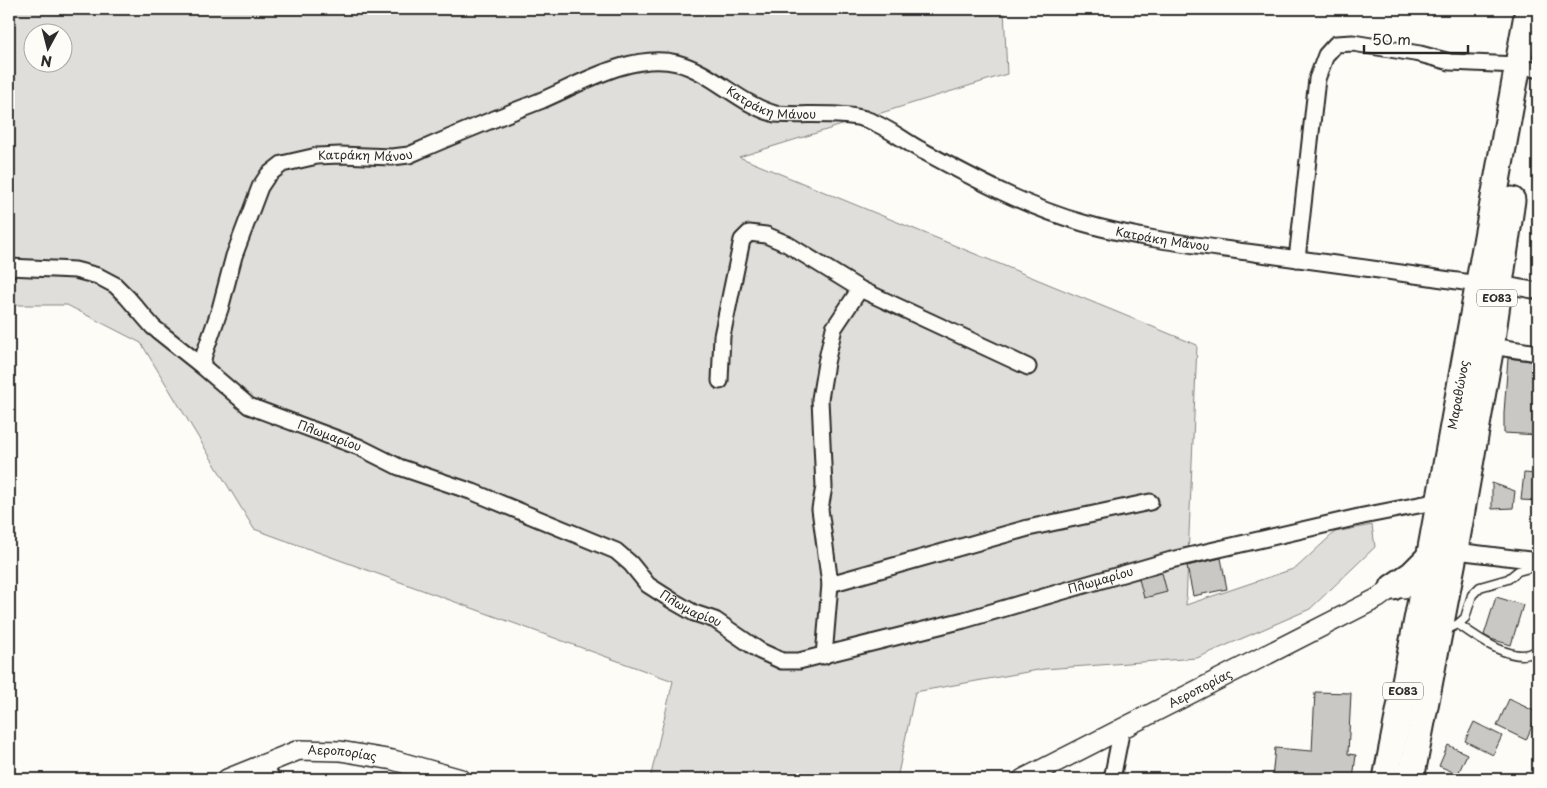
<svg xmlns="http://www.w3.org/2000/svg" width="1547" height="788" viewBox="0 0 1547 788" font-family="'Playpen Sans',sans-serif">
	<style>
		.green { fill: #dfdeda; stroke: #858482; fill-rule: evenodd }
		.building { fill: #c9c8c4; stroke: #2b2b2b }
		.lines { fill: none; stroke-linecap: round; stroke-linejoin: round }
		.service-casing { stroke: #2b2b2b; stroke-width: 11 }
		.minor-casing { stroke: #2b2b2b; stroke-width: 19 }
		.tertiary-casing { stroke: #2b2b2b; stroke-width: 22 }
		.primary-casing { stroke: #2b2b2b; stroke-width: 29 }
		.service { stroke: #fdfcf7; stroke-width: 8 }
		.minor { stroke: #fdfcf7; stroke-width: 15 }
		.tertiary { stroke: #fdfcf7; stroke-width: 19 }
		.primary { stroke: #fdfcf7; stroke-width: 25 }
		.labels { text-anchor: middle; stroke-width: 5; stroke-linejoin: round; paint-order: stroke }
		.shield { fill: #fdfcf7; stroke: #6a6a68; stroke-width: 1 }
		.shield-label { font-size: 11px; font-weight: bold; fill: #2b2b2b }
		.street-label { font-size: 12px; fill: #2b2b2b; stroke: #fdfcf7 }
	</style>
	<rect width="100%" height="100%" fill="#fdfcf7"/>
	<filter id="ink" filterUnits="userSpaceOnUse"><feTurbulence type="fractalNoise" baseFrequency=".02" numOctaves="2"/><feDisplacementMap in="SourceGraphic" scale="10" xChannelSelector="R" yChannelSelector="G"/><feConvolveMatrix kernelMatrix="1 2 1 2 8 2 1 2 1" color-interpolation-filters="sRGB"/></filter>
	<g filter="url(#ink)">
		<path class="green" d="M9,9H1004L1007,74L739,157L1197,345L1186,605L1296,568L1335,532L1372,525L1375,547L1310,609L1197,658L1044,669L915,692L897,779H650L673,681L254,529L141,343L67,305H9ZM32,32H62V62H32Z"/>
		<path class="building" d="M1508,358L1538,362V435L1504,433V413Z
			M1524,473L1538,474V501L1521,500Z
			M1492,483L1515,491L1513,508L1492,509Z
			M1221,558L1227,589L1193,596L1187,566Z
			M1162,573L1167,592L1144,598L1139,579Z
			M1496,597L1523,605L1511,645L1491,639L1484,635Z
			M1315,692L1351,693L1348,754L1356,755L1353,779H1272L1275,748L1312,751Z
			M1509,699L1538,713L1526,740L1497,726Z
			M1474,722L1502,736L1493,755L1465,741Z
			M1448,745L1467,754L1458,774L1439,766Z"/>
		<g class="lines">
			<g class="service-casing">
				<path id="service" d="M1458,624C1476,637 1518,668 1538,649
					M1446,630L1458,624L1465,618L1472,595L1480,587L1508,579L1518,571L1533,567L1538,563"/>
			</g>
			<g class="minor-casing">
				<g id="minor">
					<path d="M1534,69H1538"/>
					<path d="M1297,259L1317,79L1326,55L1336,44L1353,43L1420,54L1450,62L1517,65"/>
					<path id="s1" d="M9,267L75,270L98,276L115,285L127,297L153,327L202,366L249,406L359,447L399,467L473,492L616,551L631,564L648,585L673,601L694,613L715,620L760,651L782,661H799L964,620L1171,560L1363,516L1439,501"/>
					<path d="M1499,284L1538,291"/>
					<path d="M1491,346L1538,353"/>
					<path id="s2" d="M202,366L204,355L220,309L234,256L260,187L268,175L282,164L317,156L340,155L392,157L409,155C452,136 496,118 540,101C580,84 632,52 677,63C712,72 739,104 775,114C803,116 840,112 865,119C887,126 902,140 921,150C973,178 1026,207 1083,223C1138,239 1197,245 1254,253C1329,263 1404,273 1478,284"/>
					<path d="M720,381L722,336L742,240L749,233L766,235L787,244L860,289L1028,367"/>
					<path d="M1448,550L1538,561"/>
					<path d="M830,584L1028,528L1150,502"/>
					<path d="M824,656L830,584L820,509L824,487L820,399L826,363L834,328L860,289"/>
					<path d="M264,763L272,779"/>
					<path d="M1112,779L1122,728"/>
				</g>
			</g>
			<g class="tertiary-casing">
				<g id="tertiary">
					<path id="s3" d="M227,779L299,750L340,751L393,760L461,779"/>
					<path id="s4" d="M1023,779L1378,598L1393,587L1404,588"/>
				</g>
			</g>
			<g class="primary-casing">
				<g id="primary">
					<path d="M1393,587L1412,574L1429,557"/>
					<path id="s5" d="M1386,779L1431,548L1528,9"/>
					<path d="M1411,779L1455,550L1491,346L1512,200"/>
				</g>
			</g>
			<use href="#service" class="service"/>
			<use href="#minor" class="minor"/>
			<use href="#tertiary" class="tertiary"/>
			<use href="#primary" class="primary"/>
		</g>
	</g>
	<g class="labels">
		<g class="shield">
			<rect x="1477" y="289.5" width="40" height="17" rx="4"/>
			<rect x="1383" y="682.5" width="40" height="17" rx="4"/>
		</g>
		<g class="shield-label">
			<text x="1497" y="302">ΕΟ83</text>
			<text x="1403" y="695">ΕΟ83</text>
		</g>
		<g class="street-label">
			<text dy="4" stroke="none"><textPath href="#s2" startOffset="740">Κατράκη Μάνου</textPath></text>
			<text dy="4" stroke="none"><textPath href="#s2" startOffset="305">Κατράκη Μάνου</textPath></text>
			<text dy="4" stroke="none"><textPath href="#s2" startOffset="1160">Κατράκη Μάνου</textPath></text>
			<text dy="4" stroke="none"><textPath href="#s5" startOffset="391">Μαραθώνος</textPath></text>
			<text dy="4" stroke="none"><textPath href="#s1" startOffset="376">Πλωμαρίου</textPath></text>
			<text dy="4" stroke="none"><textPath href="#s1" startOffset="1216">Πλωμαρίου</textPath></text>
			<text dy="4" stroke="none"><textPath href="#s1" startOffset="781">Πλωμαρίου</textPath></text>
			<text dy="4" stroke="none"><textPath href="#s4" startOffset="199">Αεροπορίας</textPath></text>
			<text dy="4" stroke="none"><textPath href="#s3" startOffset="121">Αεροπορίας</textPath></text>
		</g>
	</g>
	<rect width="1547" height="788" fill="none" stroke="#fdfcf7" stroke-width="30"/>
	<rect x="15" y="15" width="1517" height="758" fill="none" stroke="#2b2b2b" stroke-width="2" filter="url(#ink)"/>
	<g transform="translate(48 48) rotate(187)"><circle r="24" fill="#fdfcf7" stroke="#a9a8a5"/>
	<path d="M0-4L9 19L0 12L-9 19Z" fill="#2b2b2b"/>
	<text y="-8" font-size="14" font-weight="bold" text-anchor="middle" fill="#2b2b2b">N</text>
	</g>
	<path d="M1364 45v8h104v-8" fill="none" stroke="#2b2b2b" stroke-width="2.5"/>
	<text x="1372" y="45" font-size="15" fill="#2b2b2b" stroke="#fdfcf7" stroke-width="4" paint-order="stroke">50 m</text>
</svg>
